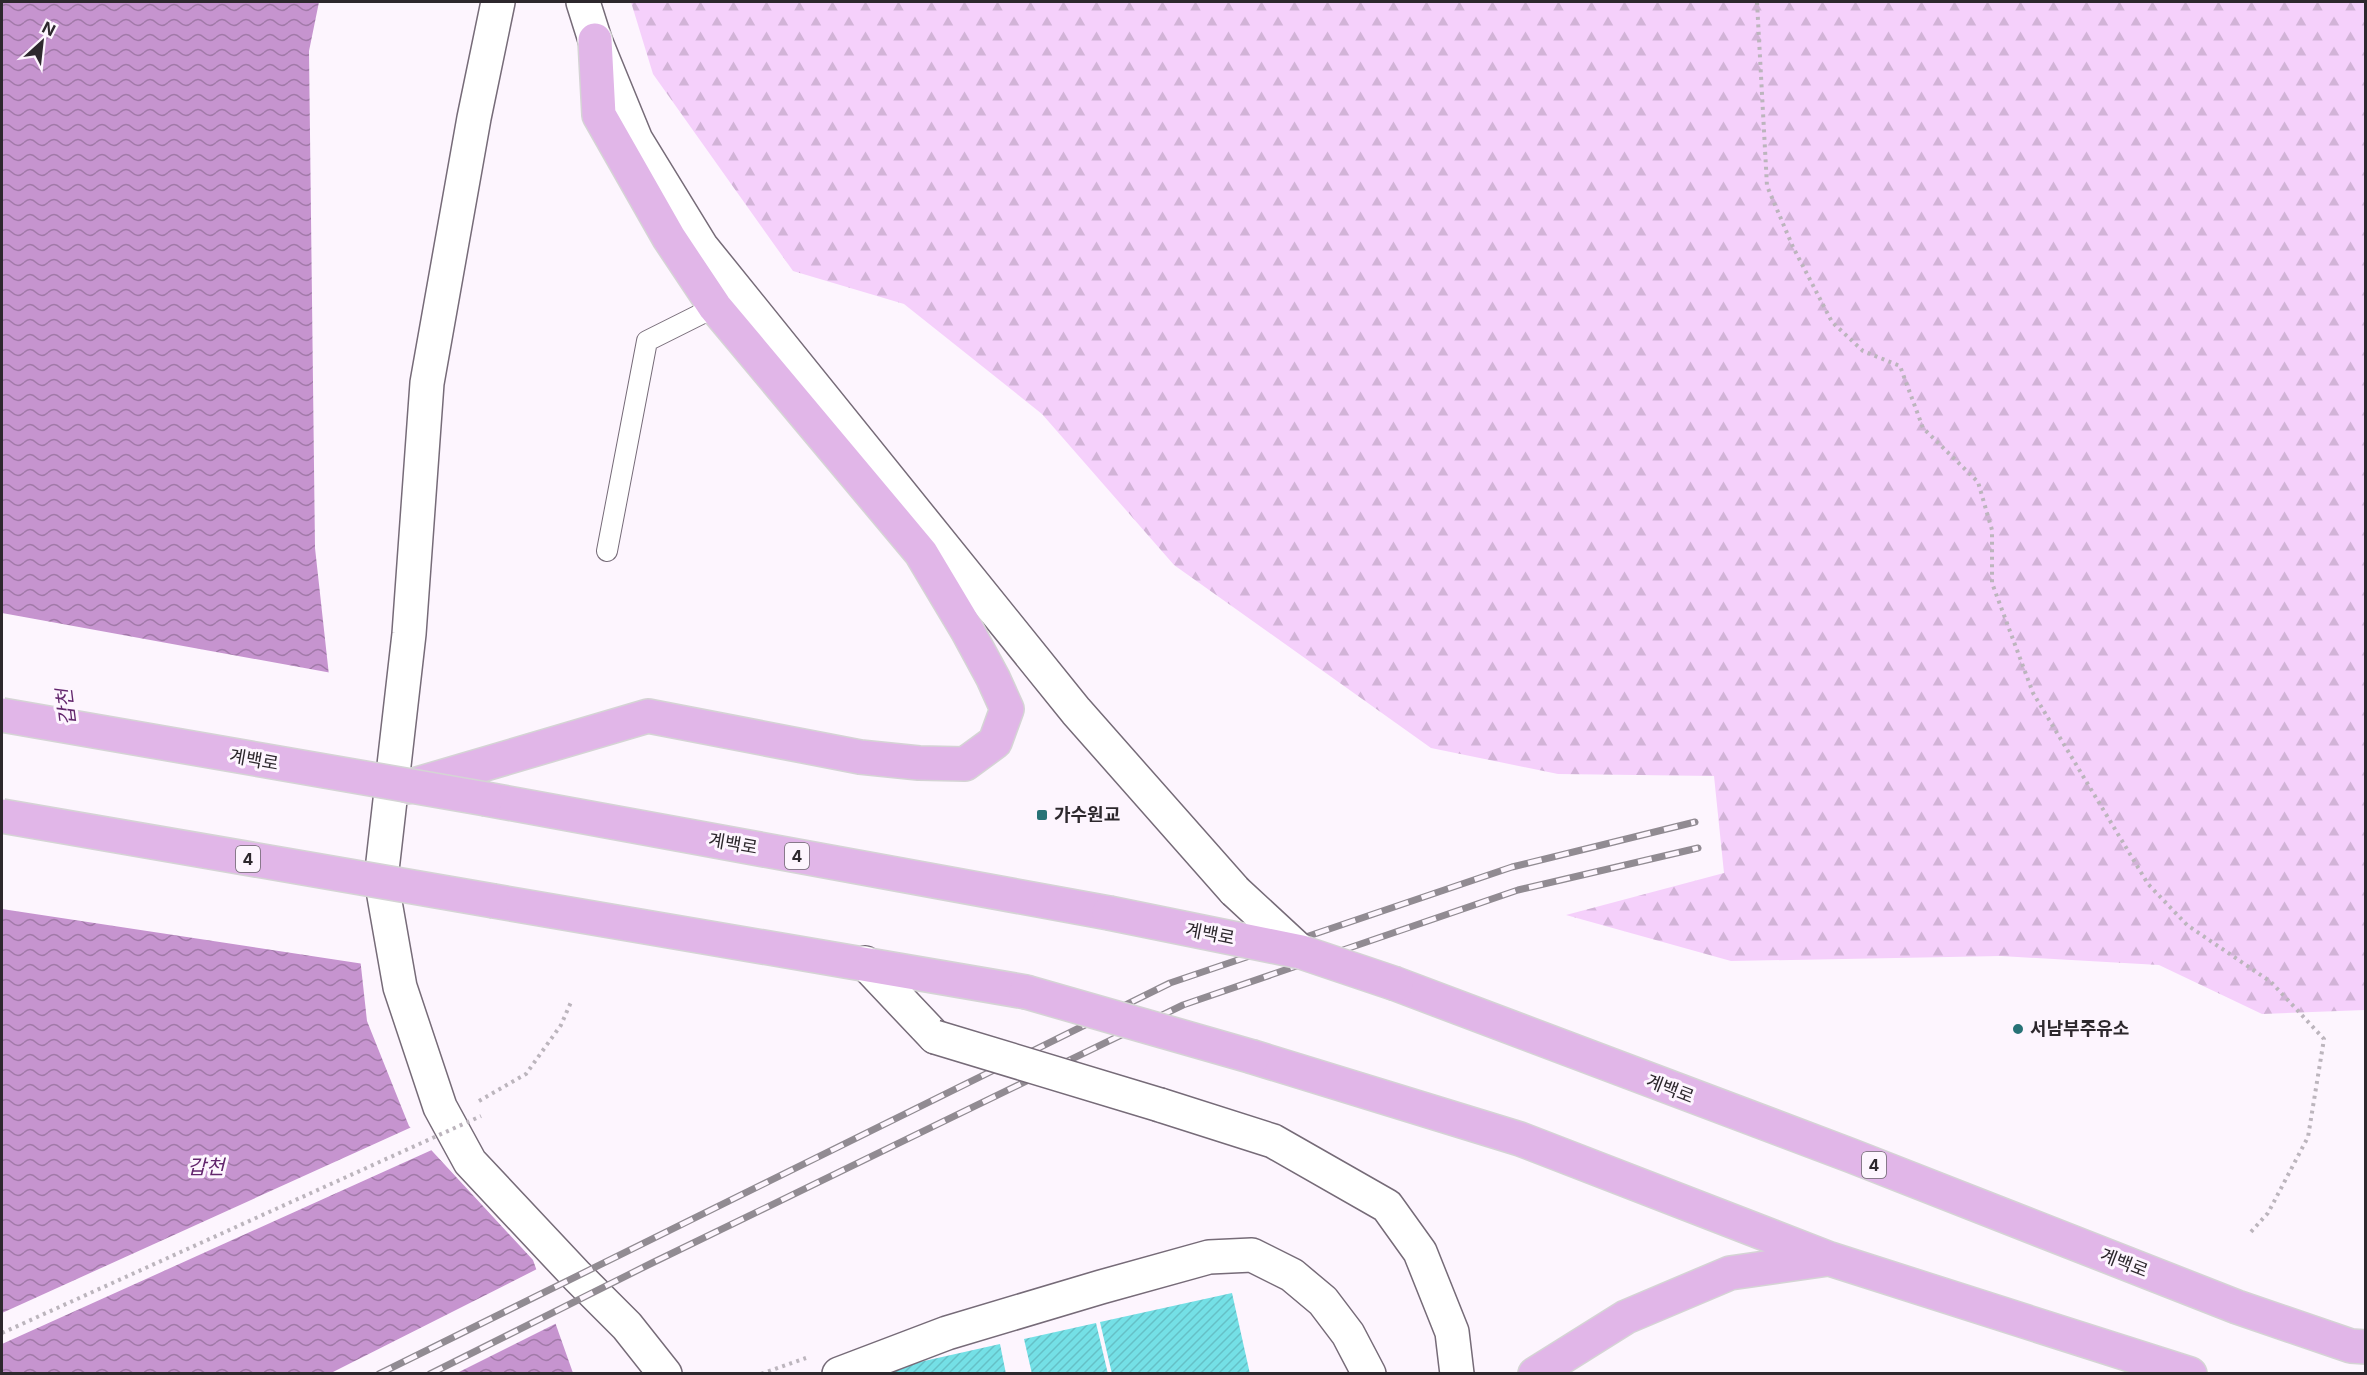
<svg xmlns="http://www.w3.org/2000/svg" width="2367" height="1375" viewBox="0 0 2367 1375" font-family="Inter,'Noto Sans KR',sans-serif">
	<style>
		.forest { fill: url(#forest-firs) }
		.water { fill: url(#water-waves) }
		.pier { fill: #fdf5fe }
		.building { fill: url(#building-hatch) }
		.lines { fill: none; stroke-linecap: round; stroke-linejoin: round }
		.lane-casing { stroke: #766b78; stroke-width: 22 }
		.secondary-casing { stroke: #766b78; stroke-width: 36 }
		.primary-casing { stroke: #d5d4d5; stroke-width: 36 }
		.path { stroke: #bcb5bd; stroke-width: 4; stroke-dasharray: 3 4.5; stroke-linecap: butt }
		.lane { stroke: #fff; stroke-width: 20 }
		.secondary { stroke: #fff; stroke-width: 33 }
		.primary { stroke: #e1b6e8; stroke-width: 33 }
		.rail-casing { stroke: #918b92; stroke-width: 7 }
		.rail { stroke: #fdf5fe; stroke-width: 4.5; stroke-dasharray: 14; stroke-linecap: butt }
		.secondary-bridge-casing { stroke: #766b78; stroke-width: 36; stroke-linecap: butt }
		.primary-bridge-casing { stroke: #d5d4d5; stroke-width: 36; stroke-linecap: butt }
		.path-bridge { stroke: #bcb5bd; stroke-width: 4; stroke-dasharray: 3 4.5; stroke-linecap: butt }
		.secondary-bridge { stroke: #fff; stroke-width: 33 }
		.primary-bridge { stroke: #e1b6e8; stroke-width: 33 }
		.poi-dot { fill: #277276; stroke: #fdf5fe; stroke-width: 2 }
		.labels { text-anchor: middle; stroke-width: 6; stroke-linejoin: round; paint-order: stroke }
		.shield { fill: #fdf5fe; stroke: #6b666c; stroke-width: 1.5 }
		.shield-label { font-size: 16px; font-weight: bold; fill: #2d282d }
		.street-label { font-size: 18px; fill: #2d282d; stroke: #fdf5fe }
		.poi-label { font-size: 18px; font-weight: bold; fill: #2d282d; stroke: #fdf5fe; text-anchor: start }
		.water-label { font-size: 20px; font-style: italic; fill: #63266d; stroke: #fdf5fe }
	</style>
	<defs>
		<pattern id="forest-firs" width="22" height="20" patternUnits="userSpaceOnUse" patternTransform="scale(1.5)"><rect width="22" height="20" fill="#f5d0fb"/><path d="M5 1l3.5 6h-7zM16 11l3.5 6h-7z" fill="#d2b3d7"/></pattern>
		<pattern id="water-waves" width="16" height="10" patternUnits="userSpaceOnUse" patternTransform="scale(1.5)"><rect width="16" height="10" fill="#c694cf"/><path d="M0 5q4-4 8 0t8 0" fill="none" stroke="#a179a8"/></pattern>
		<pattern id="building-hatch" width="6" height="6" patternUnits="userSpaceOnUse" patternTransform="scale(1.5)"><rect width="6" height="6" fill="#74e0e6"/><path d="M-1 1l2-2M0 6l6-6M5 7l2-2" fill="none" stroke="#65c0c6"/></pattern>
	</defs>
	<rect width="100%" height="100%" fill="#fdf5fe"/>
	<path class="forest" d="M631,2H2365V1010L2262,1014L2159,965L2001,956L1731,961L1566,915L1724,873L1714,776L1558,774L1431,748L1174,565L1042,414L904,304L793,271L653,74Z"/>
	<path class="water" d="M2,2H319L309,51L315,548L367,1021L409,1126L533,1260L573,1373L2,1374Z"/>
	<path class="pier" d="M2,613L332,673L364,964L2,909Z
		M414,1126L434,1149L2,1344V1313Z
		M539,1268L559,1322L457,1373H331Z"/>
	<path class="building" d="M1232,1293L1250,1374H1112L1100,1322Z
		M1096,1323L1108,1374H1032L1024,1339Z
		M1000,1344L1006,1374H894L893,1368Z"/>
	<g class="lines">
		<g class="lane-casing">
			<path id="lane" d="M607,551L647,341L715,307"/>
		</g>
		<g class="secondary-casing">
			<path id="secondary" d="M498,2L474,118L427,383L409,634L381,879L400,987L440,1107L470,1162L577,1276L627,1326L665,1374
				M583,2L595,40L636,140L701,246L1076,711L1235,891
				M865,963L935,1037
				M1160,1105L1273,1141L1387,1206L1420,1252L1452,1332L1457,1374
				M839,1374L947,1333L1101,1287L1209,1257L1252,1255L1292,1275L1323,1301L1348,1334L1369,1374"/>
		</g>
		<g class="primary-casing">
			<path id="primary" d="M407,787L648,716L860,757L919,763L965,764L995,742L1007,709L993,678L967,630L921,553L715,307L669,238L599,115L595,40
				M486,799L1109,913
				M494,901L1026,992
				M1396,984L1852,1156L2237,1307L2351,1346L2366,1347
				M1253,1057L1520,1139L1830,1259L2190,1374
				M1535,1374L1626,1317L1730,1273L1828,1259"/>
		</g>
		<path class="path" d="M1757,2L1767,186L1793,247L1832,322L1863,351L1900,366L1923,428L1978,482L1992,530V583L2033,693L2148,884L2187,925L2271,982L2324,1039L2308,1137L2268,1213L2249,1234
			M479,1101L526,1074L561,1025L571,1002
			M761,1374L806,1358"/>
		<use href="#lane" class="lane"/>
		<use href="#secondary" class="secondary"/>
		<use href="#primary" class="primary"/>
		<g class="rail-casing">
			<path id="rail" d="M379,1374L1170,983L1512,867L1695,822
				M430,1374L652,1263L1183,1005L1518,890L1698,848"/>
		</g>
		<use href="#rail" class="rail"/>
		<g class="secondary-bridge-casing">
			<path id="secondary-bridge" d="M1235,891L1301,952
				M935,1037L1160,1105"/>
		</g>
		<g class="primary-bridge-casing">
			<path id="primary-bridge" d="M2,715L486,799
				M2,816L494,901
				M1109,913L1301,952L1396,984
				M1026,992L1253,1057"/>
		</g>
		<path class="path-bridge" d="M2,1333L481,1116"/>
		<use href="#secondary-bridge" class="secondary-bridge"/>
		<use href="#primary-bridge" class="primary-bridge"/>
	</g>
	<g class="poi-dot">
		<rect x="1036" y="809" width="12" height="12" rx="3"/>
		<circle cx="2018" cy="1029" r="6"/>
	</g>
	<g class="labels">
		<g class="shield">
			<rect x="785" y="843" width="24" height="26" rx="4.5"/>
			<rect x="236" y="846" width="24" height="26" rx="4.5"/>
			<rect x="1862" y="1152" width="24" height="26" rx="4.5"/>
		</g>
		<g class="shield-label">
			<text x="797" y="862">4</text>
			<text x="248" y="865">4</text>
			<text x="1874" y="1171">4</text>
		</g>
		<g class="street-label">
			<text transform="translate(254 760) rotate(10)" y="6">계백로</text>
			<text transform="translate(733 844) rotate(10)" y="6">계백로</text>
			<text transform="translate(1210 934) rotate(11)" y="6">계백로</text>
			<text transform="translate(1670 1089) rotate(21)" y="6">계백로</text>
			<text transform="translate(2124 1263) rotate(21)" y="6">계백로</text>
		</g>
		<g class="poi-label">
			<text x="1054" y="821">가수원교</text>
			<text x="2030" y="1035">서남부주유소</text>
		</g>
		<g class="water-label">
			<text transform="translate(66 707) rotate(-97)" y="7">갑천</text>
			<text x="206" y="1174">갑천</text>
		</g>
	</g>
	<rect width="2367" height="1375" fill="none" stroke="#2d282d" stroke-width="6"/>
	<g transform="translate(42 42) rotate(27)" stroke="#fdf5fe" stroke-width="4.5" paint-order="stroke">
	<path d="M0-4.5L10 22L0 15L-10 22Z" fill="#2d282d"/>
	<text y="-9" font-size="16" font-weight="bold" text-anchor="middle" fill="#2d282d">N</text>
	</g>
</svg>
